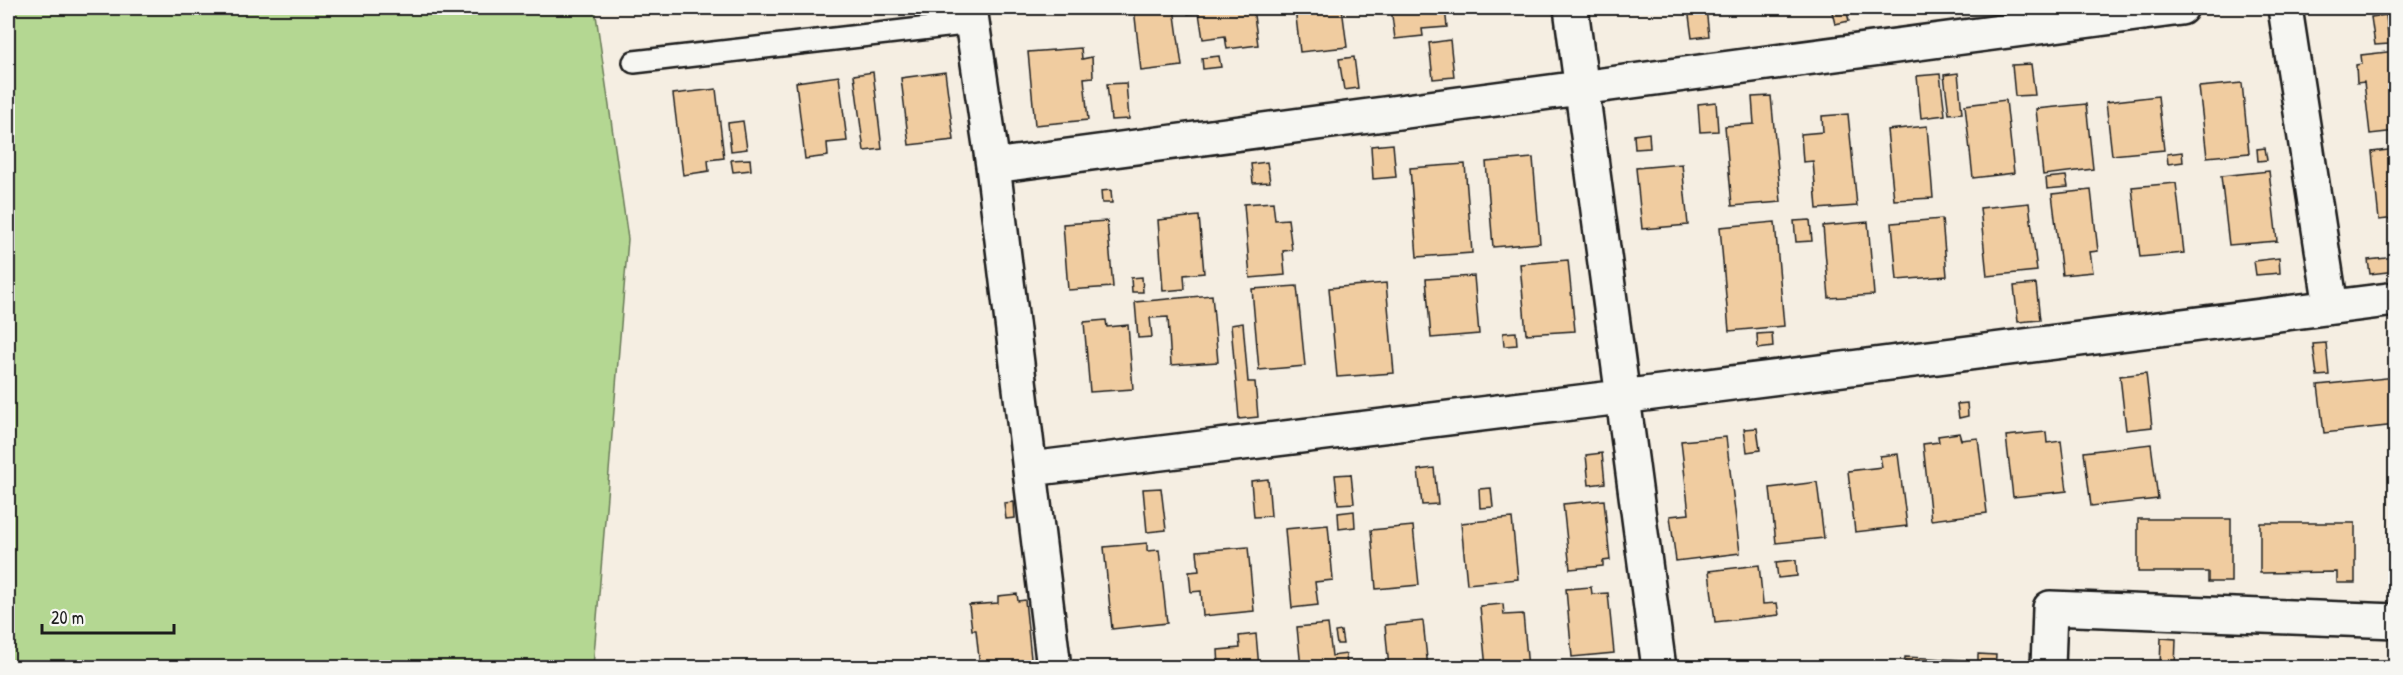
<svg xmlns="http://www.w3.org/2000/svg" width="2403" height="675" viewBox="0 0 2403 675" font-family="'Patrick Hand',sans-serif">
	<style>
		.green { fill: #b4d792; stroke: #687a57; stroke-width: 1.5 }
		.building { fill: #f0cca0; stroke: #1c1c1c; stroke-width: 1.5 }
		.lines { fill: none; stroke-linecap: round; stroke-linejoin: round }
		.lane-casing { stroke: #1c1c1c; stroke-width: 26 }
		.street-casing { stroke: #1c1c1c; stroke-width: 38 }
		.lane { stroke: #f6f6f2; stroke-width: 21 }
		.street { stroke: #f6f6f2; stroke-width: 33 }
	</style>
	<rect width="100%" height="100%" fill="#f5eee2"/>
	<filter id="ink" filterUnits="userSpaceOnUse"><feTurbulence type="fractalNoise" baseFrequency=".0167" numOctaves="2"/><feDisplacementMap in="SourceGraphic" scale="12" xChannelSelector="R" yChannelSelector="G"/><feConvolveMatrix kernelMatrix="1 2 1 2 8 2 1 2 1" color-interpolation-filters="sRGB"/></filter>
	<g filter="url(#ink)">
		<path class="green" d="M8,8H595L628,239L593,667H8Z"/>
		<path class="building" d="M1134,8H1174L1182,66L1141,71Z
			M1188,8H1253L1258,45L1227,49L1225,36L1203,39L1199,13L1188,14Z
			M1295,8H1342L1347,47L1300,52Z
			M1391,8H1445L1447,27L1422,29L1423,36L1395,39Z
			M1688,8H1706L1709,36L1692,38Z
			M1831,8H1846L1849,21L1835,24Z
			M2386,15L2389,44L2375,45L2371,17Z
			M1450,40L1454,77L1433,79L1429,43Z
			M1081,48L1082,59L1092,57L1093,77L1084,78L1088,120L1035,125L1028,52Z
			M2396,51V131L2370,134L2364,82L2357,83L2356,65L2362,64L2361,55Z
			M1219,56L1221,67L1203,69L1202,58Z
			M1354,57L1358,88L1344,90L1339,59Z
			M2031,64L2035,95L2015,96L2012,65Z
			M873,72L882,149L864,151L854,75Z
			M945,72L954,140L909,145L901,78Z
			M1958,73L1962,113L1949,114L1944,75Z
			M1940,74L1945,115L1921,118L1917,76Z
			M839,76L847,141L827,143L828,156L805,159L796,82Z
			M1126,83L1129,119L1111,120L1107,84Z
			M2242,83L2249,153L2207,157L2199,87Z
			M716,89L724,158L708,160L709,171L683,175L673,94Z
			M1771,96L1781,202L1732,206L1725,126L1754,124L1752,97Z
			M2158,96L2164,150L2112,155L2106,102Z
			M2006,100L2014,173L1973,178L1965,105Z
			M1716,102L1718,131L1700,132L1698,104Z
			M2086,104L2093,169L2043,175L2036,109Z
			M1848,114L1857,206L1817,209L1813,161L1803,162L1801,134L1823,132L1822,116Z
			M743,121L747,149L731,151L728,123Z
			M1927,126L1933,198L1894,200L1887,130Z
			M1649,133L1650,148L1635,149L1634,135Z
			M1393,144L1396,177L1373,179L1371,146Z
			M2265,148L2267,160L2258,161L2257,149Z
			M2396,149V218L2379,220L2372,152Z
			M2182,152L2183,162L2168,164L2167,154Z
			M1533,158L1540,243L1493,247L1486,162Z
			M750,159L751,170L733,172L731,160Z
			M1267,162L1270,182L1253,183L1251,164Z
			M1465,164L1472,253L1417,257L1410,168Z
			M1682,164L1688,225L1642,229L1636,168Z
			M2269,171L2277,241L2229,245L2221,176Z
			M2066,176L2068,187L2047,189L2046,178Z
			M2176,183L2184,253L2140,257L2132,187Z
			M1111,190L1112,203H1102L1101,191Z
			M2091,190L2098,251L2090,252L2093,272L2062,275L2052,194Z
			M1273,202L1275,220L1288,219L1292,250L1283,251L1285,275L1250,278L1244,204Z
			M2029,203L2037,271L1987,276L1980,208Z
			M1199,216L1204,273L1184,275L1185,289L1163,291L1158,220Z
			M1942,219L1947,276L1897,280L1892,223Z
			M1810,220L1812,241L1796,242L1794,221Z
			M1107,221L1113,287L1068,290L1063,224Z
			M1775,222L1784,326L1729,331L1720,227Z
			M1868,222L1874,295L1829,298L1823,226Z
			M2396,257V271L2370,274L2368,260Z
			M2279,258L2280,273L2256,275L2254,261Z
			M1568,260L1575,331L1526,334L1520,264Z
			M1474,276L1479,334L1431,338L1426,279Z
			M1142,277L1143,292H1132L1131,278Z
			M1386,283L1394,373L1337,377L1329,288Z
			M2036,284L2040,320L2018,322L2014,286Z
			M1297,286L1305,366L1259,370L1252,289Z
			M1212,295L1218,362L1171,365L1168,317L1150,318L1152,337L1138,338L1135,302Z
			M1106,320L1107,327L1128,325L1133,389L1090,392L1084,322Z
			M1243,323L1248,382H1255L1258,417L1239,419L1231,325Z
			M1516,332L1517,345L1504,346L1503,333Z
			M1772,333L1773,347L1758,349L1757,334Z
			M2326,343L2329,375L2317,376L2313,344Z
			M2396,353V367H2393L2392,354Z
			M2146,373L2152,427L2126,430L2120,376Z
			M2396,377V425L2324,433L2318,385Z
			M1967,403L1968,416L1959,418L1957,404Z
			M1757,428L1760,450L1747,452L1744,429Z
			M2046,432L2047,443L2061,441L2067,491L2013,497L2006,436Z
			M1959,433L1961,440L1978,438L1987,513L1931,520L1923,444L1939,442L1938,436Z
			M1726,437L1740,553L1676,561L1670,516L1689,514L1681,441Z
			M2151,444L2158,499L2091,506L2084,452Z
			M1602,453L1605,483L1589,485L1586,455Z
			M1898,454L1907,526L1855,532L1848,471L1882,467L1880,456Z
			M1434,468L1438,504L1422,505L1418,470Z
			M1351,474L1354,503L1338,504L1335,475Z
			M1268,479L1271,516L1254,517L1251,481Z
			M1817,482L1824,538L1776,543L1770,488Z
			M1161,488L1166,530L1147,532L1143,489Z
			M1491,488L1493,507L1480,508L1479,489Z
			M1604,500L1610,560L1603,561V566L1570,569L1563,504Z
			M1014,502L1015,518L1006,519L1004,503Z
			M1354,511L1355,527L1339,529L1338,513Z
			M1512,518L1518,579L1467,584L1461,523Z
			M2138,519H2231V582H2208V572H2138Z
			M2260,523H2355V583H2337V572L2260,573Z
			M1328,525L1333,580L1315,582L1318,605L1292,608L1285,529Z
			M1413,526L1419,585L1376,589L1371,530Z
			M1147,543V551L1159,550L1167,623L1112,629L1104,547Z
			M1248,547L1254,611L1203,616L1201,591L1191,592L1189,572L1199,571L1197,551Z
			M1796,560L1797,576L1778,578L1776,562Z
			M1759,565L1763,604L1777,603L1779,615L1715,622L1709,571Z
			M1591,587L1592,594L1608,593L1614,653L1572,657L1566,589Z
			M1017,594L1018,601L1025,600L1032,668H980L976,630H972L969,605L998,603V596Z
			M1503,604L1504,615L1523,614L1528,668H1486L1480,606Z
			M1423,621L1428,668H1389L1385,625Z
			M1328,624L1332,656L1346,654L1347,668H1301L1297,627Z
			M1341,631L1343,644H1337L1335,632Z
			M1256,634L1259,668H1219L1218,650L1240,648L1239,636Z
			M2161,638L2176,639L2175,668H2160Z
			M1978,654L1996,655L1995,668L1978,667Z
			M1905,657L1966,660V668H1904Z"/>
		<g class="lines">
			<g class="lane-casing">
				<path id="lane" d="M634,62L973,23"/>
			</g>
			<g class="street-casing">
				<path id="street" d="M970,8L993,166L1054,668
					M1571,8L1659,668
					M2285,8L2331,307
					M993,166L2181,8
					M1030,469L1621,397L2396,299
					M2048,668L2050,608L2396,621"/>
			</g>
			<use href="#lane" class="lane"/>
			<use href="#street" class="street"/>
		</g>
	</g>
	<rect width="2403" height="675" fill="none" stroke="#f6f6f2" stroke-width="30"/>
	<rect x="15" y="15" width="2373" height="645" fill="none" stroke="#1c1c1c" stroke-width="2" filter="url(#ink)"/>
	<path d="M42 624v9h132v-9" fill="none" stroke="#1c1c1c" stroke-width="3"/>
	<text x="51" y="624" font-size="18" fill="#1c1c1c" stroke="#f6f6f2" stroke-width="4.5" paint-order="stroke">20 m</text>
</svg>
